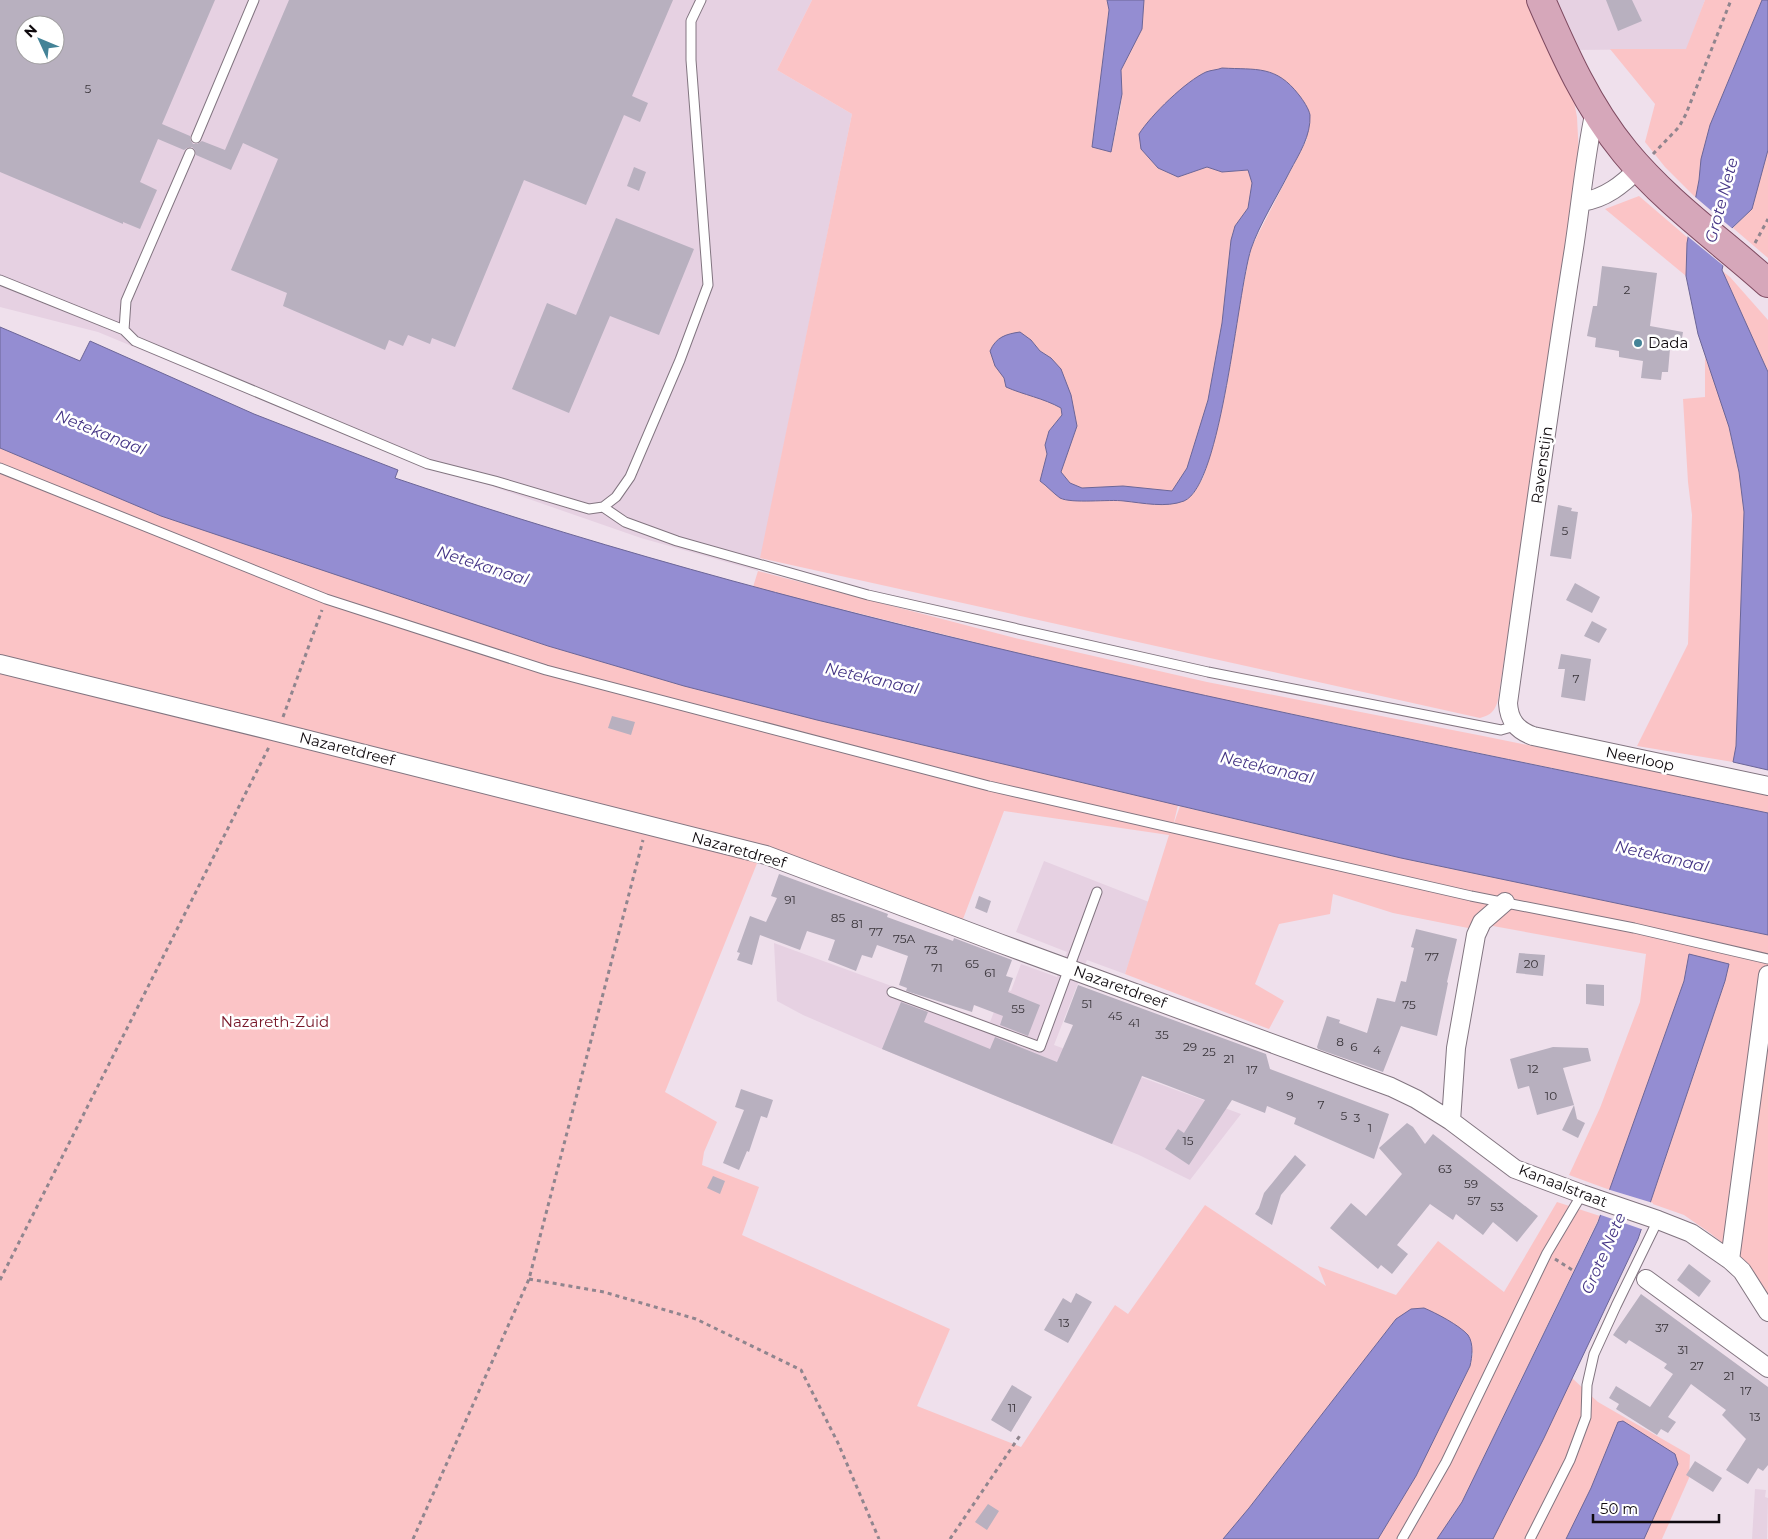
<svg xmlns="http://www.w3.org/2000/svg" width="1768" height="1539" viewBox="0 0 1768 1539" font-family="Montserrat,sans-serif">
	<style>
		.built { fill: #e6d1e2; fill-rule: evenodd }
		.green { fill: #fbc4c6; fill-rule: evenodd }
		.water { fill: #948dd2; stroke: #6c6697 }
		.pier { fill: #efe0ec }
		.building { fill: #b8b0bf; fill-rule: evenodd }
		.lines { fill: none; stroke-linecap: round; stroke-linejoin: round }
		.lane-casing { stroke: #827580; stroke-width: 11 }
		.street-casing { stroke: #827580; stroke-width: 20 }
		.primary-casing { stroke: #7e4a60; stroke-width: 30 }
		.path { stroke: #90858e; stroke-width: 3; stroke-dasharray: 4 4; stroke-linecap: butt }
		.lane { stroke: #fff; stroke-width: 9 }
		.street { stroke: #fff; stroke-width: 18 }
		.primary { stroke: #d6a7ba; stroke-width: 28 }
		.poi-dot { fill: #438397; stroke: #fff; stroke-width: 2 }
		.labels { text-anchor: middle; stroke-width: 5; stroke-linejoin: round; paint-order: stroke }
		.number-label { font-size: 12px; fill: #39343a }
		.poi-label { font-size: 15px; fill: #0f0a0e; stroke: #fff; text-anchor: start }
		.street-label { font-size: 15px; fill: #0f0a0e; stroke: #fff }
		.park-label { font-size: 15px; fill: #781728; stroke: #fff }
		.water-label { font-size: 16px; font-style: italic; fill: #443485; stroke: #fff }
	</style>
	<rect width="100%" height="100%" fill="#efe0ec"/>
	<path class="built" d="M0,0H812L777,70L852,114L758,571L641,538L356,439L98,332L0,307ZM25,25H55V55H25Z
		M1551,0H1705L1687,49L1573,50Z
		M1044,861L1149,902L1125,974L1087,960L1054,1045L1241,1114L1190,1180L1139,1155L882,1049L803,1015L777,1001L774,943L990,1022L1003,989L1011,991L1021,964L1057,977L1067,952L1016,932Z
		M1755,1489L1766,1490L1765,1497L1768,1498L1767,1539H1752Z"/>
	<path class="green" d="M812,0H1107L1109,10L1092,146L1111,152L1120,111L1122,94L1121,70L1142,29L1144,0H1528L1573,96L1577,117L1579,157L1498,700C1495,711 1491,715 1480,718L760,558L852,114L777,70ZM1247,70H1260L1307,139L1251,248L1239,307L1227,384L1218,425L1203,478L1193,494L1185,500L1169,504L1115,500H1091L1040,481L1047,454L1045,445L1049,431L1062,415L1061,408L1045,400L1006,387L1004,378L1031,340L1040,351L1051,358L1077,426L1061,472L1070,483L1082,488L1123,486L1172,491L1187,468L1208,400L1222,323L1231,240L1235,226L1248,208L1252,183L1248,170L1222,172L1207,167L1178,177L1158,168L1141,149L1161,108L1189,84L1206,72Z
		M1705,0H1762L1710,125L1696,198L1665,167L1645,142L1655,104L1610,49H1686Z
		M1768,150V258L1733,228L1752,209Z
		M1639,196L1688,238L1686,276L1605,209Z
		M1721,270L1730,277L1768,320V372Z
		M1705,357L1719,393L1729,427L1739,472L1744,512L1736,746L1733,762L1637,746L1688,644L1692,515L1688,482L1683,399L1705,397Z
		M0,448L161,516L548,646L684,686L817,720L1178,805L1173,826L1180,806L1401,858L1768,935V1294L1743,1259L1710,1233L1684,1215L1650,1203L1725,981L1729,964L1689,955L1684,981L1610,1190L1569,1175L1600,1108L1640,1002L1646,954L1493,926L1468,928L1393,913L1333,894L1330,914L1279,924L1255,984L1284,1001L1269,1029L1125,974L1169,835L1004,811L963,919L764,846L665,1092L717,1122L704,1152L702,1165L759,1187L742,1235L950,1329L917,1406L1021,1447L1115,1305L1128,1314L1205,1205L1326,1286L1318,1266L1396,1295L1438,1241L1504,1292L1557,1202L1600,1216L1462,1502L1437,1539H1378L1416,1476L1470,1366L1473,1353L1396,1319L1249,1508L1223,1539H0Z
		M758,571L1015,638L1207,682L1483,736L1768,794V813L1205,696L1014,652L753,587Z
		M1572,1378L1598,1402L1690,1455L1689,1478L1662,1539H1493Z"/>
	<path class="water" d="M1107,0H1144L1142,29L1121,70L1122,94L1111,152L1092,147L1109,10Z
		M1762,0H1768V150L1752,209L1731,229L1722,270L1768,372V770L1733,762L1736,746L1744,512L1739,472L1729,427L1698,334L1686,276L1687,243L1699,180L1701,159L1710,125Z
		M1222,68C1257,70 1276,65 1299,95C1303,100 1309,109 1310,115C1311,136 1299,154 1290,171C1278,195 1259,225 1251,249C1237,293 1222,485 1184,501C1166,508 1143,503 1124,501C1109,499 1072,504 1060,498C1053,493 1047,486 1040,481L1047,454L1045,445L1049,431L1062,415L1061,408C1043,398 1024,395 1006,387L1004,378L995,366L990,351C996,337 1006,334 1020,332L1031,340L1040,351L1051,358L1061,369L1071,395L1077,426L1061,472L1070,483L1082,488L1123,486L1172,491L1187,468L1208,400L1222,323L1231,240L1235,226L1248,208L1252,183L1248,170L1222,172L1207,167L1178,177L1158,168L1141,149L1139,134C1151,115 1186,81 1206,72C1211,70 1217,70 1222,68Z
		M0,327L80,361L90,341L254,414L398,470L395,478C841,630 1307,717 1768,813V935L1401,858L817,720L684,686L548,646L161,516L0,448Z
		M1689,954L1729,964L1725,981L1638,1239L1544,1438L1493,1539H1437L1462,1502L1598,1222L1684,981Z
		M1424,1308C1436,1313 1459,1325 1468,1335C1474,1344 1472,1357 1470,1366L1416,1476L1378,1539H1223L1249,1508L1396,1319L1411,1309Z
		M1623,1421L1675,1454L1678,1464L1644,1539H1566L1591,1488L1618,1422Z"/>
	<path class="pier" d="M1694,196L1734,230L1725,267L1686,235Z
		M1607,1189L1653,1203L1644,1230L1598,1214Z"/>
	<path class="building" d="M0,0H215L162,124L190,136V139L193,144H197L202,141L225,150L289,0H673L632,96L648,103L640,122L624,115L586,205L524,180L455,347L432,338L430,344L408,335L403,346L389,340L385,350L283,306L287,293L231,270L278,159L243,143L231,170L196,155L195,150L192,147L187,148L184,150L158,139L140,182L157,190L140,229L123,222V224L0,172ZM25,25H55V55H25Z
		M1606,0H1632L1642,21L1618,31Z
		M634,167L646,172L639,191L627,186Z
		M616,218L694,249L659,335L610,316L569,413L512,389L547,303L576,315Z
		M1602,266L1657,273L1650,326L1683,332L1680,350L1670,349L1668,372H1662L1661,380L1641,378L1643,361L1619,357V351L1595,347L1596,338L1587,336L1593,306H1597Z
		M1558,505L1572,508L1571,511L1578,512L1571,559L1550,556Z
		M1575,583L1600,597L1592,613L1566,600Z
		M1592,621L1607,629L1599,643L1584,636Z
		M1561,654L1591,659L1585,701L1561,697L1565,669H1558Z
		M612,716L635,722L631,735L608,728Z
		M779,874L888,914L887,917L953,941L954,938L1012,960L1006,976L1013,978L1008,992L1040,1005L1028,1036L1000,1025L1003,1016L974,1005L972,1012L906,991L907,988L899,985L908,956L877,945L872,958L862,955L856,971L828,960L835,940L807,931L800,950L760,935L752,965L737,960L740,953L737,952L750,916L766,922L777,898L771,896Z
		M979,896L991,901L987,913L975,908Z
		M1416,929L1457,939L1447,982L1448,983L1446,993L1437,1036L1401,1026L1383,1072L1318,1049L1317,1047L1327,1016L1340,1020L1339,1023L1367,1033L1377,998L1395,1002L1401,981L1406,982L1414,948L1411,947Z
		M1519,953L1545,955L1543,976L1516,973Z
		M1586,984L1604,985V1006L1586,1004Z
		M1078,985L1266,1054L1270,1069L1389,1114L1374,1159L1294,1124L1296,1118L1267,1106L1265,1113L1232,1100L1189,1165L1165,1149L1178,1129L1184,1133L1205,1100L1161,1083L1142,1076L1112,1144L882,1049L901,1002L928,1012L924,1022L990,1049L995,1037L1057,1062L1073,1025L1064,1022Z
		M1553,1047L1588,1048L1591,1061L1563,1068L1574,1105L1537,1115L1529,1086L1518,1089L1510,1059Z
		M741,1089L773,1100L767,1118L761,1116L749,1152L747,1151L739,1170L723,1163L744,1110L735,1107Z
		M1574,1105L1577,1119L1585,1123L1578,1138L1562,1130Z
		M1407,1123L1413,1127L1425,1144L1433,1134L1538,1216L1517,1242L1493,1222L1483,1235L1456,1214L1453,1220L1430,1204L1397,1245L1408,1254L1392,1274L1381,1265L1378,1269L1330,1228L1351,1203L1366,1216L1402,1174L1379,1148Z
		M1295,1155L1306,1165L1281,1195L1272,1225L1255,1214L1259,1208L1264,1193Z
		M713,1176L725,1181L720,1194L707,1188Z
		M1689,1264L1711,1281L1699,1297L1677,1280Z
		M1076,1293L1092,1302L1068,1343L1044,1330L1063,1298L1071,1303Z
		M1641,1294L1768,1387V1465L1763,1471L1758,1468L1748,1484L1726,1470L1746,1439L1722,1415L1726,1410L1691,1384L1668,1417L1676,1422L1668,1433L1661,1429L1657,1435L1616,1409L1619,1404L1609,1398L1616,1386L1650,1407L1673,1374L1664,1368L1667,1364L1629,1340L1626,1344L1613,1335Z
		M1012,1385L1032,1397L1011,1432L991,1420Z
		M1695,1461L1722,1478L1713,1492L1686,1475Z
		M988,1504L999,1511L987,1530L975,1522Z"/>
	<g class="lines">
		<g class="lane-casing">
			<path id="lane" d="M196,138L254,0
				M190,153L126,301L124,330L135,341L428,464L495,481L589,509L603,507L616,497L630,477L680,360L708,285L691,60V21L701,0
				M0,280L124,330
				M0,468L326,599L546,670L989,786L1471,896L1634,928L1768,959
				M603,507L625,522L677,541L868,595L1208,672L1501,730L1515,726
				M892,992L1040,1047L1097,892
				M1402,1539L1446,1462L1547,1253L1582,1194
				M1530,1539L1570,1460L1586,1417L1587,1385L1594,1354L1616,1306L1658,1220"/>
		</g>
		<g class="street-casing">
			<path id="street" d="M1595,110C1585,156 1581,202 1574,248C1550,399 1529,551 1508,703C1509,721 1517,730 1533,736L1768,786
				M1581,202C1605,199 1623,184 1639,168
				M0,664L277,732L766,855L999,943L1391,1087L1416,1099L1451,1121L1515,1169L1582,1194L1658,1220L1691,1233L1730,1260L1742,1271L1768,1312
				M1451,1121L1456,1048L1476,935L1482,922L1505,902
				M1730,1260L1768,975
				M1646,1279L1768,1368"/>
		</g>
		<g class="primary-casing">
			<path id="primary" d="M1541,0C1564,53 1588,107 1625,152C1666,202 1720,240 1768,283"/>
		</g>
		<path class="path" d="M1653,154L1679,127L1686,114L1731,0
			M1755,243L1768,219
			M283,717L322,610
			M1555,1259L1574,1271
			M529,1279L604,1292L696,1319L801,1370L838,1443L879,1539
			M0,1280L270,745
			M413,1539L529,1279L643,840
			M950,1539L1021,1434"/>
		<use href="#lane" class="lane"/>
		<use href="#street" class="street"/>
		<use href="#primary" class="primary"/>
	</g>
	<circle class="poi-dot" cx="1638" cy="343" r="5"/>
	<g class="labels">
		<g class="number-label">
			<text x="88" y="93">5</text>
			<text x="1627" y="294">2</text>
			<text x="1565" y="535">5</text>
			<text x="1576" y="683">7</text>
			<text x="790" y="904">91</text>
			<text x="838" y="922">85</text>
			<text x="857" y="928">81</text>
			<text x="876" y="936">77</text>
			<text x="904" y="943">75A</text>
			<text x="931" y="954">73</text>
			<text x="1432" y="961">77</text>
			<text x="972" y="968">65</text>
			<text x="1531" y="968">20</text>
			<text x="937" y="972">71</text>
			<text x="990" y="977">61</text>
			<text x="1087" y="1008">51</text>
			<text x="1409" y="1009">75</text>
			<text x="1018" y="1013">55</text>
			<text x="1115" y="1020">45</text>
			<text x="1134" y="1027">41</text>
			<text x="1162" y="1039">35</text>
			<text x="1340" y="1046">8</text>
			<text x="1190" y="1051">29</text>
			<text x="1354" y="1051">6</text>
			<text x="1377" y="1054">4</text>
			<text x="1209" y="1056">25</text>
			<text x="1229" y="1063">21</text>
			<text x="1533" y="1073">12</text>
			<text x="1252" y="1074">17</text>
			<text x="1290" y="1100">9</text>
			<text x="1551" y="1100">10</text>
			<text x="1321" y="1109">7</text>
			<text x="1344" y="1120">5</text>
			<text x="1357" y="1122">3</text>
			<text x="1370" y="1132">1</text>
			<text x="1188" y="1145">15</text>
			<text x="1445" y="1173">63</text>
			<text x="1471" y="1188">59</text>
			<text x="1474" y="1205">57</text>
			<text x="1497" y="1211">53</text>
			<text x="1064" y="1327">13</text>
			<text x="1662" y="1332">37</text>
			<text x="1683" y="1354">31</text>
			<text x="1697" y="1370">27</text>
			<text x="1729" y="1380">21</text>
			<text x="1746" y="1395">17</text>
			<text x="1012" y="1412">11</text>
			<text x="1755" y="1421">13</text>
		</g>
		<g class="poi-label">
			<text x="1648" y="348">Dada</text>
		</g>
		<g class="street-label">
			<text transform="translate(1542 465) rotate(-82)" y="5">Ravenstijn</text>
			<text transform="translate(347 749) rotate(14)" y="5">Nazaretdreef</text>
			<text transform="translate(1640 759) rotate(12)" y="5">Neerloop</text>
			<text transform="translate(739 850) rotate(16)" y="5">Nazaretdreef</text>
			<text transform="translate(1120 987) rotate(20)" y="5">Nazaretdreef</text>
			<text transform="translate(1563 1186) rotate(21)" y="5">Kanaalstraat</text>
		</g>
		<g class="park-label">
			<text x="275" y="1027">Nazareth-Zuid</text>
		</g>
		<g class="water-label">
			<text transform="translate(1721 200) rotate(-75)" y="6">Grote Nete</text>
			<text transform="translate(101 432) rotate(22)" y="6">Netekanaal</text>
			<text transform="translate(483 565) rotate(18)" y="6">Netekanaal</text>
			<text transform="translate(872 678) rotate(13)" y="6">Netekanaal</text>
			<text transform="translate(1267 767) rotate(13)" y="6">Netekanaal</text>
			<text transform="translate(1662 856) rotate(13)" y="6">Netekanaal</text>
			<text transform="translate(1603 1253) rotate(-66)" y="6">Grote Nete</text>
		</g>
	</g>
	<g transform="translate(40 40) rotate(314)"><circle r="24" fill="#ffffff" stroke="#9f9d9f"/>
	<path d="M0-4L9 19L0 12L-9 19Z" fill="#438397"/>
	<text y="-8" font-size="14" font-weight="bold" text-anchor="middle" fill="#0f0a0e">N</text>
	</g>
	<path d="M1593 1514v8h126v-8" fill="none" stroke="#0f0a0e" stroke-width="2.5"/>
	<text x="1600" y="1514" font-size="15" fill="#0f0a0e" stroke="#ffffff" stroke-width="4" paint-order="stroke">50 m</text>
</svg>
